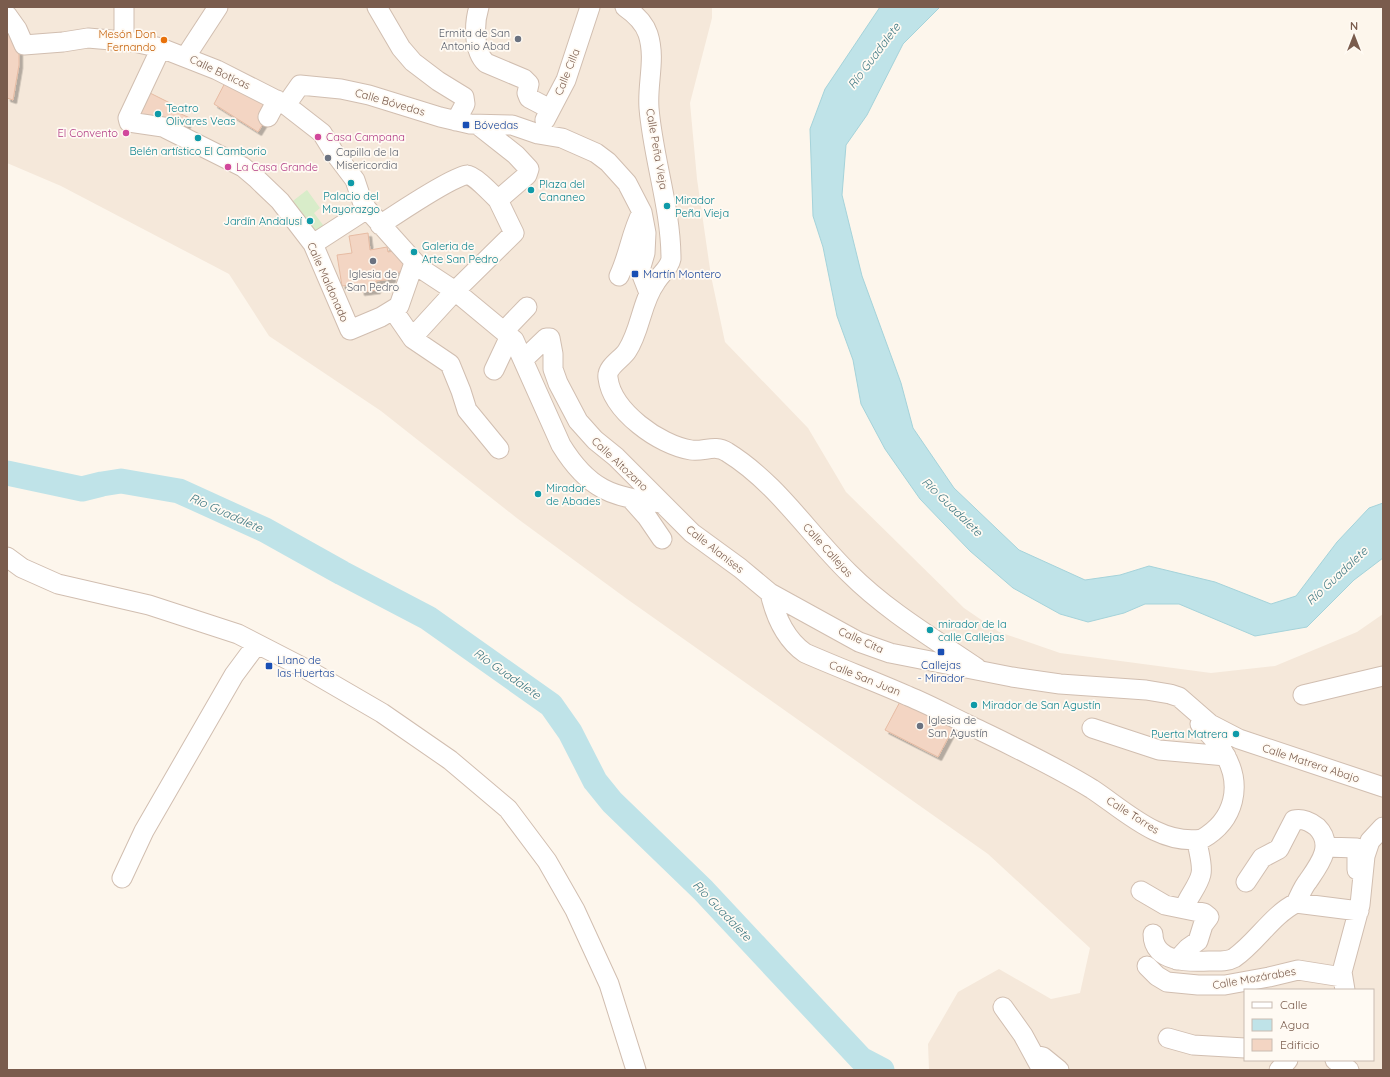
<svg xmlns="http://www.w3.org/2000/svg" width="1390" height="1077" viewBox="0 0 1390 1077" font-family="Quicksand,sans-serif">
	<style>
		.residential { fill: #f5e8da; fill-rule: evenodd }
		.green { fill: #d8ecc9 }
		.water { fill: #bfe3e8; stroke: #a5d3da }
		.lines { fill: none; stroke-linecap: round; stroke-linejoin: round }
		.river { stroke: #bfe3e8; stroke-width: 25 }
		.building { fill: #f3d5c3; stroke: #e6bba3; filter: url(#shadow) }
		.minor-casing { stroke: #d1beb0; stroke-width: 21 }
		.minor { stroke: #fff; stroke-width: 19 }
		.worship-dot { fill: #6b7280; stroke: #fffaf3; stroke-width: 1.5 }
		.food-dot { fill: #e8710a; stroke: #fffaf3; stroke-width: 1.5 }
		.culture-dot { fill: #0f9aa8; stroke: #fffaf3; stroke-width: 1.5 }
		.transit-dot { fill: #1a4fb4; stroke: #fffaf3; stroke-width: 1.5 }
		.hotel-dot { fill: #d1479c; stroke: #fffaf3; stroke-width: 1.5 }
		.labels { text-anchor: middle; stroke-width: 3.5; stroke-linejoin: round; paint-order: stroke }
		.worship-label { font-size: 11px; fill: #5b616d; stroke: #fffaf3; text-anchor: start }
		.food-label { font-size: 11px; fill: #c56008; stroke: #fffaf3; text-anchor: end }
		.street-label { font-size: 11px; fill: #7a5c4d; stroke: #fffaf3 }
		.culture-label { font-size: 11px; fill: #0d838f; stroke: #fffaf3; text-anchor: start }
		.transit-label { font-size: 11px; fill: #164399; stroke: #fffaf3; text-anchor: start }
		.hotel-label { font-size: 11px; fill: #b23c85; stroke: #fffaf3; text-anchor: start }
		.water-label { font-size: 12px; font-style: italic; fill: #437c86; stroke: #fffaf3 }
	</style>
	<defs>
		<filter id="shadow"><feDropShadow dx="3.5" dy="3.5" stdDeviation="0" flood-color="#0004"/></filter>
	</defs>
	<rect width="100%" height="100%" fill="#fdf6ec"/>
	<path class="residential" d="M7,7H712V18L690,103L697,179L711,276L725,342L808,428L846,492L964,608L999,632L1060,653L1211,673L1275,666L1357,632L1383,614V1070H929L928,1044L958,992L999,969L1051,999L1080,993L1090,948L988,854L627,599L518,519L381,411L269,336L229,274L61,186L7,163ZM1245,990H1373V1060H1245Z"/>
	<path class="green" d="M307,190L320,208L314,213L326,229L314,238L289,204Z"/>
	<path class="water" d="M880,7H940L903,44L867,115L846,145L842,195L862,276L901,383L913,428L954,488L1019,550L1085,580L1120,575L1149,566L1215,582L1271,604L1296,596L1337,542L1369,508L1383,503V558L1354,580L1307,627L1255,636L1179,604H1145L1124,613L1088,622L1060,614L1013,588L970,551L920,499L885,449L861,404L853,360L837,316L823,247L813,216L810,129L825,89Z"/>
	<g class="lines">
		<path class="river" d="M7,473L82,489L102,484L121,481L179,491L265,530L342,573L428,618L551,705L570,732L595,781L612,802L703,890L861,1059L882,1070"/>
	</g>
	<path class="building" d="M7,20L19,44V65L13,100L7,98Z
		M228,77L276,103L258,132L214,104Z
		M146,91L170,103V109L190,118L183,132L132,120Z
		M368,233L370,250L387,247L388,252L394,251L408,263L403,271L392,274V279L376,281L377,290L361,292L360,284L342,286L337,255L352,253L349,236Z
		M903,696L956,723L938,757L885,730Z"/>
	<g class="lines">
		<g class="minor-casing">
			<path id="minor" d="M377,7L401,48L413,62L438,81L464,97L465,104L456,121
				M479,7C474,23 473,51 486,63L524,79L529,84L527,93L529,98L550,109
				M625,7C635,14 644,22 648,34C656,59 647,83 649,108C653,158 671,208 671,259C669,269 661,273 656,282C641,302 641,330 627,351C622,359 606,367 608,378C612,411 659,445 691,450C704,452 715,444 727,452C777,483 808,533 849,573C887,611 933,638 977,668
				M7,15L17,29L24,45L63,42L88,38L134,42L161,48L217,70L286,105L322,133L333,151L355,180L362,201L367,209L420,268L455,291L514,340L561,445C588,489 612,498 662,503
				M124,41V7
				M161,48L128,118L129,122L163,127L243,167L256,178L280,201L313,244L350,330L381,317L399,306L414,263
				M186,56L218,7
				M286,105L300,85L341,89L369,95L440,117L470,124L512,125L538,134L562,138L596,153L608,162L627,183L642,212L646,233L645,253L640,270L649,293
				M268,117L277,100
				M545,120L566,80L590,7
				M380,225C392,217 456,174 467,175C474,175 492,194 498,200
				M313,244L367,209
				M619,276C629,255 631,233 642,212
				M393,310L413,339L450,364L461,391L467,410L499,449
				M504,331L527,307
				M412,338L455,291L514,233L498,200L527,175L529,169L516,155L478,125
				M523,360L546,338H550L553,354V369L558,383L578,421L595,440L616,457L692,533L740,568L770,593L859,642L890,653L1012,677L1060,684L1146,690L1170,694L1179,697L1210,724L1239,739L1383,787
				M494,370L510,336
				M631,499L647,517L662,539
				M7,557L22,568L58,584L149,605L238,634L308,670L382,713L450,760L508,809L547,861L575,910L609,984L636,1070
				M770,593C775,615 785,639 805,653C839,668 874,681 908,696C930,705 950,716 971,726C1012,746 1053,765 1092,789C1124,810 1160,846 1202,839C1235,820 1243,785 1224,753C1218,742 1208,733 1200,724
				M1303,695L1383,676
				M1092,728L1159,750L1226,756
				M1325,847L1357,848V870
				M122,878L144,831L234,675L257,644
				M1246,882L1262,858L1279,849L1294,820C1302,818 1311,822 1317,827C1335,845 1319,865 1308,881C1303,887 1300,895 1296,903
				M1141,891L1165,905L1204,913L1209,917L1203,925L1198,941L1188,948L1177,960
				M1184,909C1188,896 1198,887 1201,874C1203,864 1198,851 1197,840
				M1153,934C1153,963 1190,962 1209,961C1217,961 1227,962 1234,958C1256,943 1272,915 1296,903L1359,911
				M1147,966L1157,976L1167,982L1198,985H1225L1269,977L1298,970L1342,977
				M1345,990L1342,972L1360,905L1365,856L1370,841L1383,827
				M1003,1007L1023,1035L1042,1070
				M1168,1038L1193,1045L1245,1048
				M1034,1055L1043,1057L1059,1070
				M1335,1060L1349,1070
				M1279,1070L1288,1060"/>
		</g>
		<use href="#minor" class="minor"/>
	</g>
	<g class="worship-dot">
		<circle cx="518" cy="39" r="4"/>
		<circle cx="328" cy="158" r="4"/>
		<circle cx="373" cy="261" r="4"/>
		<circle cx="920" cy="726" r="4"/>
	</g>
	<circle class="food-dot" cx="164" cy="40" r="4"/>
	<g class="culture-dot">
		<circle cx="158" cy="114" r="4"/>
		<circle cx="198" cy="138" r="4"/>
		<circle cx="351" cy="183" r="4"/>
		<circle cx="531" cy="190" r="4"/>
		<circle cx="667" cy="206" r="4"/>
		<circle cx="310" cy="221" r="4"/>
		<circle cx="414" cy="252" r="4"/>
		<circle cx="538" cy="494" r="4"/>
		<circle cx="930" cy="630" r="4"/>
		<circle cx="974" cy="705" r="4"/>
		<circle cx="1236" cy="734" r="4"/>
	</g>
	<g class="transit-dot">
		<rect x="462" y="121" width="8" height="8" rx="2"/>
		<rect x="631" y="270" width="8" height="8" rx="2"/>
		<rect x="937" y="648" width="8" height="8" rx="2"/>
		<rect x="265" y="662" width="8" height="8" rx="2"/>
	</g>
	<g class="hotel-dot">
		<circle cx="126" cy="133" r="4"/>
		<circle cx="318" cy="137" r="4"/>
		<circle cx="228" cy="167" r="4"/>
	</g>
	<g class="labels">
		<g class="worship-label">
			<text x="510" y="37" text-anchor="end">Ermita de San<tspan x="510" dy="13">Antonio Abad</tspan></text>
			<text x="336" y="156">Capilla de la<tspan x="336" dy="13">Misericordia</tspan></text>
			<text x="373" y="278" text-anchor="middle">Iglesia de<tspan x="373" dy="13">San Pedro</tspan></text>
			<text x="928" y="724">Iglesia de<tspan x="928" dy="13">San Agustín</tspan></text>
		</g>
		<g class="food-label">
			<text x="156" y="38">Mesón Don<tspan x="156" dy="13">Fernando</tspan></text>
		</g>
		<g class="street-label">
			<text transform="translate(220 72) rotate(25)" y="4">Calle Boticas</text>
			<text transform="translate(567 72) rotate(-68)" y="4">Calle Cilla</text>
			<text transform="translate(390 102) rotate(16)" y="4">Calle Bóvedas</text>
			<text transform="translate(657 149) rotate(80)" y="4">Calle Peña Vieja</text>
			<text transform="translate(328 282) rotate(66)" y="4">Calle Maldonado</text>
			<text transform="translate(620 464) rotate(43)" y="4">Calle Altozano</text>
			<text transform="translate(715 549) rotate(38)" y="4">Calle Alanises</text>
			<text transform="translate(828 550) rotate(48)" y="4">Calle Callejas</text>
			<text transform="translate(861 640) rotate(24)" y="4">Calle Cita</text>
			<text transform="translate(865 678) rotate(22)" y="4">Calle San Juan</text>
			<text transform="translate(1311 763) rotate(18)" y="4">Calle Matrera Abajo</text>
			<text transform="translate(1133 815) rotate(32)" y="4">Calle Torres</text>
			<text transform="translate(1254 978) rotate(-10)" y="4">Calle Mozárabes</text>
		</g>
		<g class="culture-label">
			<text x="166" y="112">Teatro<tspan x="166" dy="13">Olivares Veas</tspan></text>
			<text x="198" y="155" text-anchor="middle">Belén artístico El Camborio</text>
			<text x="539" y="188">Plaza del<tspan x="539" dy="13">Cananeo</tspan></text>
			<text x="351" y="200" text-anchor="middle">Palacio del<tspan x="351" dy="13">Mayorazgo</tspan></text>
			<text x="675" y="204">Mirador<tspan x="675" dy="13">Peña Vieja</tspan></text>
			<text x="302" y="225" text-anchor="end">Jardín Andalusí</text>
			<text x="422" y="250">Galeria de<tspan x="422" dy="13">Arte San Pedro</tspan></text>
			<text x="546" y="492">Mirador<tspan x="546" dy="13">de Abades</tspan></text>
			<text x="938" y="628">mirador de la<tspan x="938" dy="13">calle Callejas</tspan></text>
			<text x="982" y="709">Mirador de San Agustín</text>
			<text x="1228" y="738" text-anchor="end">Puerta Matrera</text>
		</g>
		<g class="transit-label">
			<text x="474" y="129">Bóvedas</text>
			<text x="643" y="278">Martín Montero</text>
			<text x="277" y="664">Llano de<tspan x="277" dy="13">las Huertas</tspan></text>
			<text x="941" y="669" text-anchor="middle">Callejas<tspan x="941" dy="13">- Mirador</tspan></text>
		</g>
		<g class="hotel-label">
			<text x="118" y="137" text-anchor="end">El Convento</text>
			<text x="326" y="141">Casa Campana</text>
			<text x="236" y="171">La Casa Grande</text>
		</g>
		<g class="water-label">
			<text transform="translate(874 56) rotate(-53)" y="4">Río Guadalete</text>
			<text transform="translate(952 507) rotate(44)" y="4">Río Guadalete</text>
			<text transform="translate(226 513) rotate(24)" y="4">Río Guadalete</text>
			<text transform="translate(1337 576) rotate(-43)" y="4">Río Guadalete</text>
			<text transform="translate(507 674) rotate(35)" y="4">Río Guadalete</text>
			<text transform="translate(722 911) rotate(46)" y="4">Río Guadalete</text>
		</g>
	</g>
	<rect width="1390" height="1077" fill="none" stroke="#7a5c4d" stroke-width="16"/>
	<rect x="1244" y="989" width="130" height="72" fill="#fffaf3" stroke="#cabbb1"/>
	<rect x="1252" y="1002" width="20" height="6" fill="#ffffff" stroke="#cabbb1"/>
	<text x="1280" y="1009" font-size="12" fill="#7a5c4d">Calle</text>
	<rect x="1252" y="1019" width="20" height="12" fill="#bfe3e8" stroke="#cabbb1"/>
	<text x="1280" y="1029" font-size="12" fill="#7a5c4d">Agua</text>
	<rect x="1252" y="1039" width="20" height="12" fill="#f3d5c3" stroke="#cabbb1"/>
	<text x="1280" y="1049" font-size="12" fill="#7a5c4d">Edificio</text>
	<g transform="translate(1354 36)" stroke="#fffaf3" stroke-width="3" paint-order="stroke">
	<path d="M0-3L7 15L0 10L-7 15Z" fill="#7a5c4d"/>
	<text y="-6" font-size="11" font-weight="bold" text-anchor="middle" fill="#7a5c4d">N</text>
	</g>
</svg>
